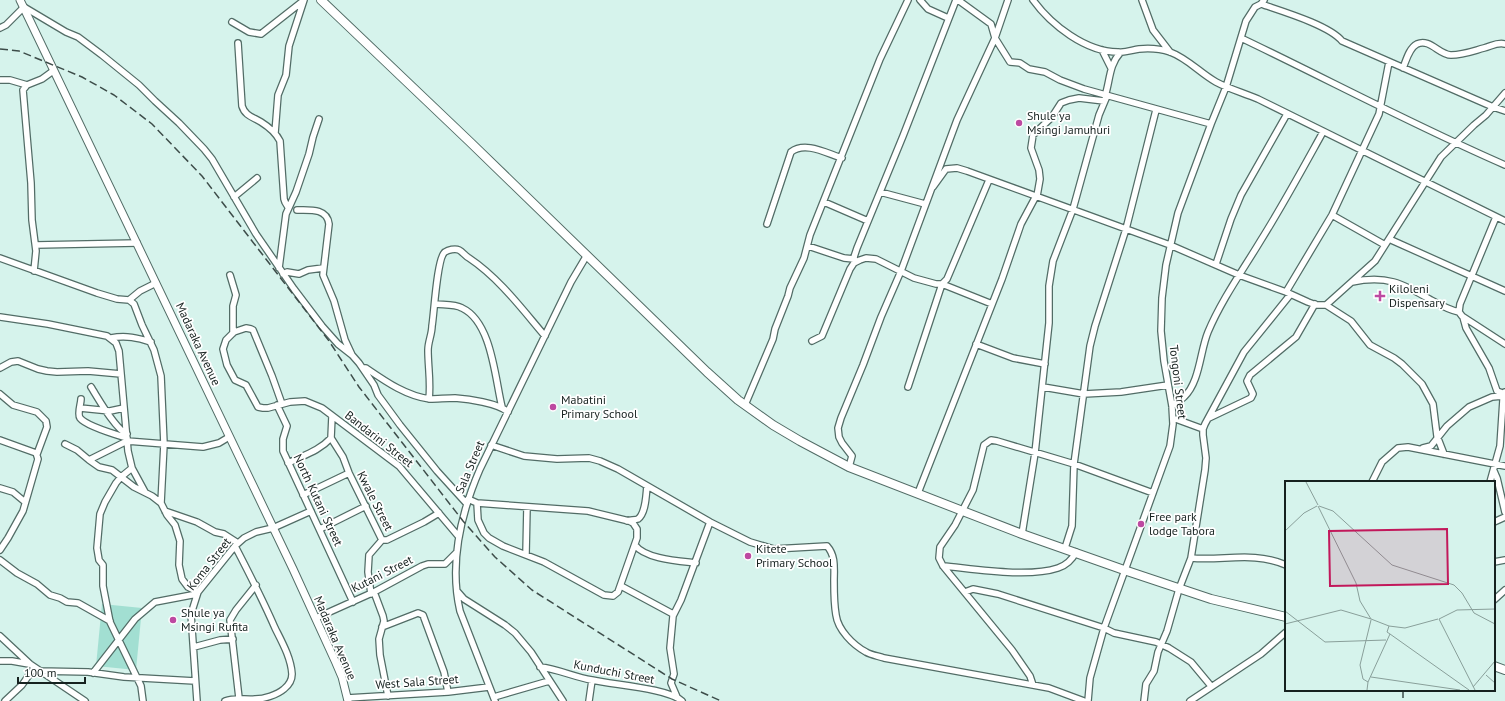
<svg xmlns="http://www.w3.org/2000/svg" width="1505" height="701" viewBox="0 0 1505 701" font-family="'PT Sans',sans-serif">
	<style>
		.green { fill: #a2dfd2 }
		.lines { fill: none; stroke-linecap: round; stroke-linejoin: round }
		.minor-casing { stroke: #526c66; stroke-width: 8 }
		.major-casing { stroke: #526c66; stroke-width: 9 }
		.highway-casing { stroke: #526c66; stroke-width: 10 }
		.minor { stroke: #fff; stroke-width: 5.5 }
		.major { stroke: #fff; stroke-width: 7 }
		.highway { stroke: #fff; stroke-width: 8 }
		.rail { stroke: #3d4c49; stroke-width: 1.5; stroke-dasharray: 8 4; stroke-linecap: butt }
		.poi-dot { fill: #bd49a1; stroke: #fff; stroke-width: 1.5 }
		.labels { text-anchor: middle; stroke-width: 3.5; stroke-linejoin: round; paint-order: stroke }
		.poi-label { font-size: 12px; fill: #16211f; stroke: #fff; text-anchor: start }
		.street-label { font-size: 12px; fill: #16211f; stroke: #fff }
		.inset-road { fill: none; stroke: #899f9a; stroke-width: 1 }
		.view { fill: #c2185b; fill-opacity: 0.15; stroke: #c2185b; stroke-width: 2 }
		.inset-edge { fill: none; stroke: #16211f; stroke-width: 2 }
	</style>
	<rect width="100%" height="100%" fill="#d6f3ec"/>
	<path class="green" d="M102,604L142,608L136,670L96,666Z"/>
	<g class="lines">
		<g class="minor-casing">
			<path id="minor" d="M920,0L928,9L948,18
				M958,0L991,24L995,38L1010,62L1020,63L1029,69L1045,72L1060,80L1084,89L1211,124
				M1033,0C1051,25 1086,52 1118,52C1125,53 1132,50 1139,49C1149,48 1161,49 1170,52C1187,58 1200,73 1216,82C1229,89 1244,93 1258,99L1505,221
				M1142,0L1153,30L1170,52
				M1261,4C1281,11 1329,25 1342,41L1493,107L1505,111
				M232,22L249,32L261,34L303,1
				M0,28L6,25L24,7L66,32L78,37L102,55L139,85L155,101L179,123L204,149L212,159L256,234L294,289L322,326L338,344L352,355L359,363L374,385L378,395L400,425L437,471L467,504
				M1241,38C1329,80 1415,126 1505,165
				M238,43L242,106C245,116 253,117 261,122C269,127 276,133 280,141L284,199L285,202L288,207
				M1102,50L1111,68
				M1403,68C1406,61 1409,48 1417,44C1430,38 1439,55 1451,55C1463,55 1473,51 1484,48C1492,46 1497,42 1505,44
				M0,80H10L27,85
				M1105,96C1110,81 1109,65 1120,53
				M275,133L278,95L286,75L289,46L304,0
				M933,187L946,169L957,168L967,171L1170,245L1239,275L1286,292L1308,302L1316,305H1326L1375,261L1441,157L1474,125L1486,115L1505,93
				M880,192L925,204
				M1037,196L1040,179L1039,170L1031,148L1033,135L1052,117L1061,103L1069,100L1079,98L1104,101
				M234,197L257,178
				M824,202L868,221
				M297,210C310,210 327,208 329,224L323,275L334,301L345,340L352,355
				M1332,215L1385,245
				M1496,217L1460,304L1459,312L1462,316L1505,344
				M767,224L791,152C805,141 826,153 842,158
				M1389,239L1505,291
				M36,245L137,243
				M808,246L844,258L854,259
				M0,258L97,293L117,299L129,300L140,291L156,283
				M855,262L854,257L857,248L903,136L956,0
				M1216,264L1231,219L1241,195L1287,114
				M279,268L286,214L296,192L309,154L313,137L319,119
				M34,271L36,251L32,220L31,183L23,90L27,85L42,79L53,71
				M283,274L287,272L299,274L308,270L323,268
				M230,275L236,295L233,306V333
				M1352,282C1386,275 1402,283 1431,300C1440,305 1449,310 1459,312
				M1286,292L1332,215L1379,114L1389,62
				M129,300L134,304L142,325L154,350L161,376L164,444L161,503
				M435,304C444,305 455,304 462,308C492,322 495,379 502,407
				M1326,305L1351,321L1370,345L1394,358L1402,364L1422,384L1433,404L1437,436L1444,454
				M0,317L48,324L107,336L116,343L119,351L128,451L132,468L145,492
				M1463,317L1466,328L1489,368L1497,391L1505,394
				M111,338C126,335 138,338 151,342
				M812,341L822,336L850,269L854,263L860,260L866,258L876,259L914,278L936,284H942L992,304
				M976,344L1013,358L1045,364
				M0,368L11,362L18,361L38,369L47,371L57,372L88,371L121,374
				M363,368H366C385,381 406,396 430,399C438,399 446,398 455,398C468,399 498,403 508,412
				M91,387C98,398 115,429 127,434
				M908,387L942,284L947,279L989,180
				M1043,387L1084,394L1121,392L1168,385
				M0,394L13,405L37,412L46,421L47,427L37,454
				M81,399C81,404 77,414 80,418C86,426 117,435 127,438
				M429,399C431,382 428,367 428,350C428,342 432,334 432,326C434,315 437,257 445,252C448,250 455,248 459,250C463,252 465,256 469,258C499,278 522,309 545,336
				M282,404L272,376L253,330L251,329L246,328L234,332L226,340L223,349L227,365L235,380L246,385L258,407L263,408H268L290,402L305,401L322,408L399,466L459,537
				M277,405L287,426L283,439V451L353,602
				M745,405L773,339L775,329L788,296L790,288L804,258L810,235L880,59L908,0
				M1172,406C1176,403 1181,400 1184,397C1200,382 1200,351 1208,332C1222,299 1243,270 1261,240C1283,205 1303,168 1323,132
				M80,408L110,411L124,408
				M1173,418L1203,429
				M1209,418L1251,398L1253,394L1247,381L1250,375L1296,337L1315,304
				M331,438L343,457L349,473L382,540H387L424,522L439,513
				M0,440L36,453L38,459L23,511L8,538L0,550
				M65,444L77,450L89,460L127,441L203,447L219,443L229,437
				M491,445L524,456L557,459L589,458L600,461L618,469L710,522L750,542L774,549L827,546C836,556 834,569 834,581C834,592 834,604 836,615C838,630 853,645 866,652C871,655 878,656 884,658L1049,688L1084,701
				M1423,448L1431,446L1447,426L1469,407L1492,397L1503,396
				M89,460L99,467L112,470L134,487L152,496L161,503L167,515L175,525L180,541L179,565L182,579L188,587L198,592
				M288,463C304,455 319,451 331,438L332,416
				M849,467L852,456L842,443L839,437L838,428L841,418L863,365L881,317L901,271L957,120L995,38L1008,0
				M132,468L121,477L116,483L105,502L100,514L97,548L99,560L103,565V586L110,622L141,686L143,701
				M1494,471L1497,478L1505,512
				M1372,482L1382,462L1398,448L1408,447L1505,466
				M1490,482L1500,446L1503,400L1505,392
				M0,488L13,492L25,502
				M918,493L1002,279L1021,224L1036,196
				M303,495L349,473
				M468,499L477,503L588,511L629,521L633,523L637,529V538L618,592L613,596L604,595L544,562L503,546L489,538L484,533L478,520L477,503
				M165,511L197,522L215,532L224,534L238,543
				M627,521C630,520 635,520 638,519C646,513 646,495 647,486
				M1494,522L1505,517
				M320,529L366,506
				M1022,534L1035,453L1049,323V286L1053,261L1073,209L1099,115L1107,96
				M635,545C645,559 679,561 696,563
				M1065,548L1072,526L1074,464L1090,346L1095,326L1126,229L1156,110
				M526,554L527,507
				M1191,558C1223,561 1254,551 1286,565
				M0,560L17,573L37,584L50,595L60,598L67,602L78,603L110,621
				M1494,562L1505,560
				M943,566C975,569 1028,578 1058,568C1067,565 1072,560 1076,552
				M621,586L673,614
				M457,591L464,599L505,625L515,633L531,652L563,701
				M374,592L383,616L384,621L379,639L380,655L388,696
				M965,592L973,589L998,594L1104,628L1114,633L1156,642L1169,648L1191,662L1211,686
				M371,594L368,572L369,555L382,540
				M1494,600L1505,590
				M316,618L374,592L422,566L428,564H445L456,553
				M382,627L418,613L423,615L444,672L448,692
				M0,636L30,664L85,701
				M194,647L220,640L233,639
				M0,661H12L29,664
				M540,667C558,669 574,677 592,680C613,685 667,688 682,701
				M39,671L88,672L124,677L195,681
				M93,673L135,619L155,602L197,594
				M1033,685L1030,676L1012,650L943,566L939,558L940,547L955,525L973,490L984,445L991,440L997,441L1074,464L1153,493
				M494,697L549,681
				M677,697L671,683L674,674L670,648L673,616L681,600L710,522
				M239,698L230,620L236,610L256,585
				M347,698L448,692L489,687
				M5,701L22,685L34,668
				M197,701L191,614L198,592L235,546L244,538L256,532L273,528L311,511
				M225,701C236,697 245,700 255,699C264,699 277,695 284,689C289,685 292,680 292,674C291,658 282,642 275,628C263,600 249,573 235,546
				M495,701L460,611C449,563 461,513 480,469L571,282L587,255
				M589,701L592,680
				M1088,701L1090,678L1104,628L1170,446L1173,424L1172,406L1164,361L1161,331L1162,298L1166,265L1178,213L1211,124L1226,87L1246,21L1255,7L1261,4L1264,0
				M1144,701L1146,684L1154,671L1158,652L1167,631L1179,589L1191,558L1205,470L1206,458L1203,435V429L1205,424L1244,352L1290,295
				M1190,701L1261,654L1286,632"/>
		</g>
		<g class="major-casing">
			<path id="major" d="M20,0L293,569L336,663L342,677L348,701"/>
		</g>
		<g class="highway-casing">
			<path id="highway" d="M321,0L470,142L707,372L738,400L773,425L800,441L849,467L1022,534L1124,570L1211,599L1286,617
				M1494,666L1505,670"/>
		</g>
		<use href="#minor" class="minor"/>
		<use href="#major" class="major"/>
		<use href="#highway" class="highway"/>
		<path class="rail" d="M0,49L19,51L82,77L114,95L152,124L202,176L329,341L359,387L463,521L495,557L532,590L672,679L721,701
			M1403,690V701"/>
	</g>
	<g class="poi-dot">
		<circle cx="1019" cy="123" r="4"/>
		<path d="M1378 290h4v4h4v4h-4v4h-4v-4h-4v-4h4z"/>
		<circle cx="553" cy="407" r="4"/>
		<circle cx="1141" cy="524" r="4"/>
		<circle cx="748" cy="556" r="4"/>
		<circle cx="173" cy="620" r="4"/>
	</g>
	<g class="labels">
		<g class="poi-label">
			<text x="1027" y="120">Shule ya<tspan x="1027" dy="14">Msingi Jamuhuri</tspan></text>
			<text x="1389" y="293">Kiloleni<tspan x="1389" dy="14">Dispensary</tspan></text>
			<text x="561" y="404">Mabatini<tspan x="561" dy="14">Primary School</tspan></text>
			<text x="1149" y="521">Free park<tspan x="1149" dy="14">lodge Tabora</tspan></text>
			<text x="756" y="553">Kitete<tspan x="756" dy="14">Primary School</tspan></text>
			<text x="181" y="617">Shule ya<tspan x="181" dy="14">Msingi Rufita</tspan></text>
		</g>
		<g class="street-label">
			<text transform="translate(198 344) rotate(65)" y="4">Madaraka Avenue</text>
			<text transform="translate(1178 382) rotate(83)" y="4">Tongoni Street</text>
			<text transform="translate(379 439) rotate(38)" y="4">Bandarini Street</text>
			<text transform="translate(470 467) rotate(-67)" y="4">Sala Street</text>
			<text transform="translate(318 500) rotate(65)" y="4">North Kutani Street</text>
			<text transform="translate(375 501) rotate(63)" y="4">Kwale Street</text>
			<text transform="translate(209 564) rotate(-52)" y="4">Koma Street</text>
			<text transform="translate(382 574) rotate(-27)" y="4">Kutani Street</text>
			<text transform="translate(335 638) rotate(67)" y="4">Madaraka Avenue</text>
			<text transform="translate(614 672) rotate(11)" y="4">Kunduchi Street</text>
			<text transform="translate(417 682) rotate(-4)" y="4">West Sala Street</text>
		</g>
	</g>
	<g transform="translate(1285 481)">
		<rect width="210" height="210" fill="#d6f3ec"/>
		<path class="inset-road" d="M21,1L33,24M33,25L71,102L75,120L86,138M34,25L48,30L107,84L169,104L177,112L189,132L210,143M0,50L19,32L32,25M0,130L40,161L101,159M86,138L104,145M154,138L190,209M154,138L172,129L210,128M0,143L56,129L86,138M105,153L184,209M201,194L210,202M86,196L175,209M83,201L78,198L75,184L86,139M188,206L210,180M82,209L83,201L105,153L102,151L104,145L120,147L153,138"/>
		<path class="view" d="M162,48L163,103L45,105L44,50Z"/>
		<rect width="210" height="210" class="inset-edge"/>
	</g>
	<path d="M18 677v6h67v-6" fill="none" stroke="#16211f" stroke-width="2"/>
	<text x="24" y="677" font-size="12" fill="#16211f" stroke="#ffffff" stroke-width="3" paint-order="stroke">100 m</text>
</svg>
